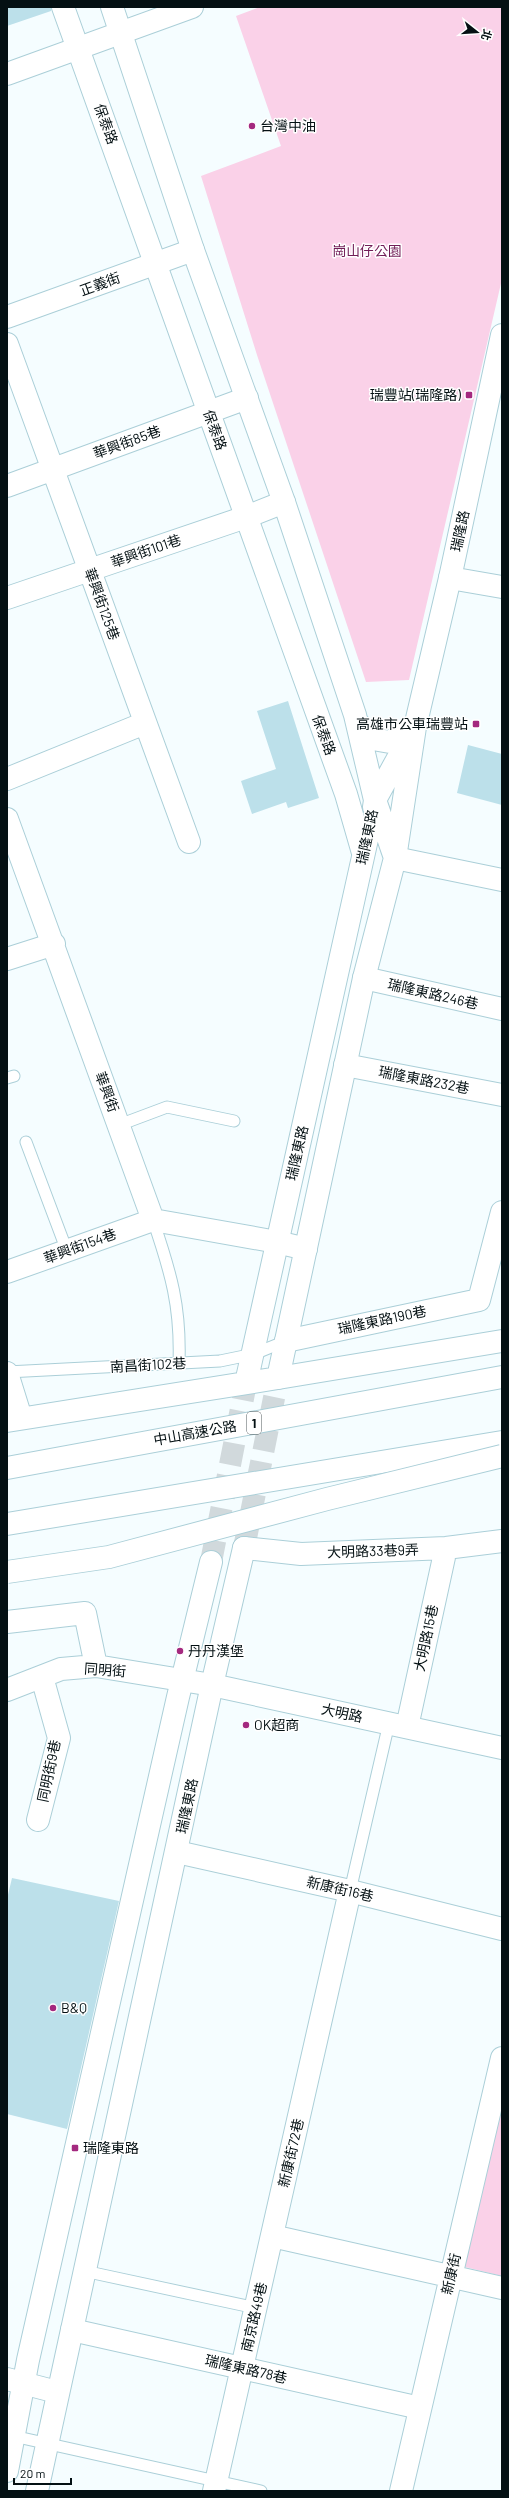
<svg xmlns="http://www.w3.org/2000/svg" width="509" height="2498" viewBox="0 0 509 2498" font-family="Barlow,'Noto Sans TC',sans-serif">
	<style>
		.green { fill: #fad1e8 }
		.building { fill: #bce0ea }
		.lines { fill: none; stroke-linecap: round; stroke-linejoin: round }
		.tertiary-tunnel { stroke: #d1d9dc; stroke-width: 22; stroke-dasharray: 22 11; stroke-linecap: butt }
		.service-casing { stroke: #abcfd8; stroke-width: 13 }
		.minor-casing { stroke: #abcfd8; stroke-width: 24 }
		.tertiary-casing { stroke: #abcfd8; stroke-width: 24 }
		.motorway-casing { stroke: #abcfd8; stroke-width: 24 }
		.service { stroke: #fff; stroke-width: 11 }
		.minor { stroke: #fff; stroke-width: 22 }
		.tertiary { stroke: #fff; stroke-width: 22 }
		.motorway { stroke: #fff; stroke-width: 22 }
		.motorway-bridge-casing { stroke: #abcfd8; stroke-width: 24; stroke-linecap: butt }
		.motorway-bridge { stroke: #fff; stroke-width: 22 }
		.poi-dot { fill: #a4297f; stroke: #fff; stroke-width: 1.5 }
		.labels { text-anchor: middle; stroke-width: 3; stroke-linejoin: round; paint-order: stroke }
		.shield { fill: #fff; stroke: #4f585a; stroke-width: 1 }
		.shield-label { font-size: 13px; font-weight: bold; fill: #041013 }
		.street-label { font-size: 14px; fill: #041013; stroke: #fff }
		.poi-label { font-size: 14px; fill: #041013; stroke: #fff; text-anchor: start }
		.park-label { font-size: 14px; fill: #711d57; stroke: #fff }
	</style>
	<rect width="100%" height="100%" fill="#f5fdff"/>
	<path class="green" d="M260,7H502V279L409,680L366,682L257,355L201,176L281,146L236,16Z
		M502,2092V2276L461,2266Z"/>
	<path class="building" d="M7,7H51V11L7,26Z
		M288,701L319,798L288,808L286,802L252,814L241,781L276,769L257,711Z
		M468,745L502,754V805L457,793Z
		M12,1878L119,1901L67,2129L7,2114V1899Z"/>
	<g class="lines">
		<path class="tertiary-tunnel" d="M244,1548L278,1378
			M211,1562L246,1383"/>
		<g class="service-casing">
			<path id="service" d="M7,1078L14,1076
				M119,1125L167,1107L234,1121
				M26,1142L67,1251
				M153,1220C171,1273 181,1307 179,1363
				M7,1372L220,1361L254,1354L286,1341
				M350,1891L389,1723
				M84,2271L256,2308
				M13,2436L261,2491"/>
		</g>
		<g class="minor-casing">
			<path id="minor" d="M7,74L192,7
				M7,317L193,250
				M7,344L189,842
				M7,486L247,398
				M450,578L502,587
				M7,598L246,517L284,502
				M7,779L145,723
				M7,819L153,1220L277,1242L306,1249
				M395,858L502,880
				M7,959L54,944
				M364,978L502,1009
				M345,1065L502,1095
				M7,1272L153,1220
				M286,1341L479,1300L502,1212
				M7,1373L21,1418
				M244,1548L301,1554L446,1548L502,1541
				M7,1622L85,1613L96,1666
				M7,1690L61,1669L96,1666L212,1685L502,1748
				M407,1727L446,1548
				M38,1820L59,1738L42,1677
				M177,1852L350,1891L502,1929
				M272,2236L502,2288
				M72,2330L420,2408
				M7,2379L57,2392
				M214,2491L350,1891
				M401,2491L502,2058"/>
		</g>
		<g class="tertiary-casing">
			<path id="tertiary" d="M63,7L346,794L363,853
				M112,7L193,250L284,502L355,715L375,800L394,855
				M358,723L367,738L390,742L414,727
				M374,807L375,800L408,740
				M246,1383L367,839
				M7,1421L278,1378L364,978L395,858L415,727L450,578L502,335
				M7,2471L28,2360L178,1697L211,1562
				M37,2491L212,1685L244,1548"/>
		</g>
		<g class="motorway-casing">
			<path id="motorway" d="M278,1378L502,1341
				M7,1468L502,1377
				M7,1524L502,1442"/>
		</g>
		<use href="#service" class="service"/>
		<use href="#minor" class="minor"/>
		<use href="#tertiary" class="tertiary"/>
		<use href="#motorway" class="motorway"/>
		<g class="motorway-bridge-casing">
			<path id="motorway-bridge" d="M7,1572L109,1557L327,1499L502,1456"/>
		</g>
		<use href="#motorway-bridge" class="motorway-bridge"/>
	</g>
	<g class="poi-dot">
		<circle cx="252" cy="126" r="4"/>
		<rect x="465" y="391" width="8" height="8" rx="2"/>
		<rect x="472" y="720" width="8" height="8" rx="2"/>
		<circle cx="180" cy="1651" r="4"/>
		<circle cx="246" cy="1725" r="4"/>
		<circle cx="53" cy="2008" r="4"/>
		<rect x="71" y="2144" width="8" height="8" rx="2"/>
	</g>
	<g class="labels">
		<rect class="shield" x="247" y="1412" width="14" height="22" rx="3"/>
		<g class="shield-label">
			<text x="254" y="1428">1</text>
		</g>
		<g class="street-label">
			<text transform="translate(106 124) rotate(70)" y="5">保泰路</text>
			<text transform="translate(100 284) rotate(-20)" y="5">正義街</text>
			<text transform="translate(215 430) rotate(70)" y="5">保泰路</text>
			<text transform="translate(127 442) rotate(-20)" y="5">華興街85巷</text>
			<text transform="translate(460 531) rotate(-78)" y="5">瑞隆路</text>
			<text transform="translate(146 551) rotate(-19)" y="5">華興街101巷</text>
			<text transform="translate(102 604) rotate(70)" y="5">華興街125巷</text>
			<text transform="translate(324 735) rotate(70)" y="5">保泰路</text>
			<text transform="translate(367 837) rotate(-78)" y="5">瑞隆東路</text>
			<text transform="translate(433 994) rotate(13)" y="5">瑞隆東路246巷</text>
			<text transform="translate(424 1080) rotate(11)" y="5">瑞隆東路232巷</text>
			<text transform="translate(107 1092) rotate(70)" y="5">華興街</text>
			<text transform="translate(297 1153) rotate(-77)" y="5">瑞隆東路</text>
			<text transform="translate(80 1246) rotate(-20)" y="5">華興街154巷</text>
			<text transform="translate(382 1320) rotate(-12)" y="5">瑞隆東路190巷</text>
			<text transform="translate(148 1365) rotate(-3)" y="5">南昌街102巷</text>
			<text transform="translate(195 1433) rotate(-10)" y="5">中山高速公路</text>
			<text transform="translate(373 1551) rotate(-2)" y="5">大明路33巷9弄</text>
			<text transform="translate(426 1638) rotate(-78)" y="5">大明路15巷</text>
			<text transform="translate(105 1670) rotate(4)" y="5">同明街</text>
			<text transform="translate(342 1713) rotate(12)" y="5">大明路</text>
			<text transform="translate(49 1771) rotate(-78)" y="5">同明街9巷</text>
			<text transform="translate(187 1806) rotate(-78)" y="5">瑞隆東路</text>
			<text transform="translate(340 1889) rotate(13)" y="5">新康街16巷</text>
			<text transform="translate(291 2153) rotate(-77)" y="5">新康街72巷</text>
			<text transform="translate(451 2274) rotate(-77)" y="5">新康街</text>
			<text transform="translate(254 2317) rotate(-77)" y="5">南京路49巷</text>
			<text transform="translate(246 2369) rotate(13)" y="5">瑞隆東路78巷</text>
		</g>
		<g class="poi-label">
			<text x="260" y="131">台灣中油</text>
			<text x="461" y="400" text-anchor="end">瑞豐站(瑞隆路)</text>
			<text x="468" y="729" text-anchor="end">高雄市公車瑞豐站</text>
			<text x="188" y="1656">丹丹漢堡</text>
			<text x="254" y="1730">OK超商</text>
			<text x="61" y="2013">B&amp;Q</text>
			<text x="83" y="2153">瑞隆東路</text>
		</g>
		<g class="park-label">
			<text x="367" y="256">崗山仔公園</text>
		</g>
	</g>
	<rect width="509" height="2498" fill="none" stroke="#041013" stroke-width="16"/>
	<g transform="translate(477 32) rotate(107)" stroke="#ffffff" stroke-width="3" paint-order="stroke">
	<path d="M0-3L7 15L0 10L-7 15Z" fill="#041013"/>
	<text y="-6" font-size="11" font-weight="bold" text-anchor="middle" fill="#041013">北</text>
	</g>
	<path d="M14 2478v6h57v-6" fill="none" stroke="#041013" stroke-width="2"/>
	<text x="20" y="2478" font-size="12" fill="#041013" stroke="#ffffff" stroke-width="3" paint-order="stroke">20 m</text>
</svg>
